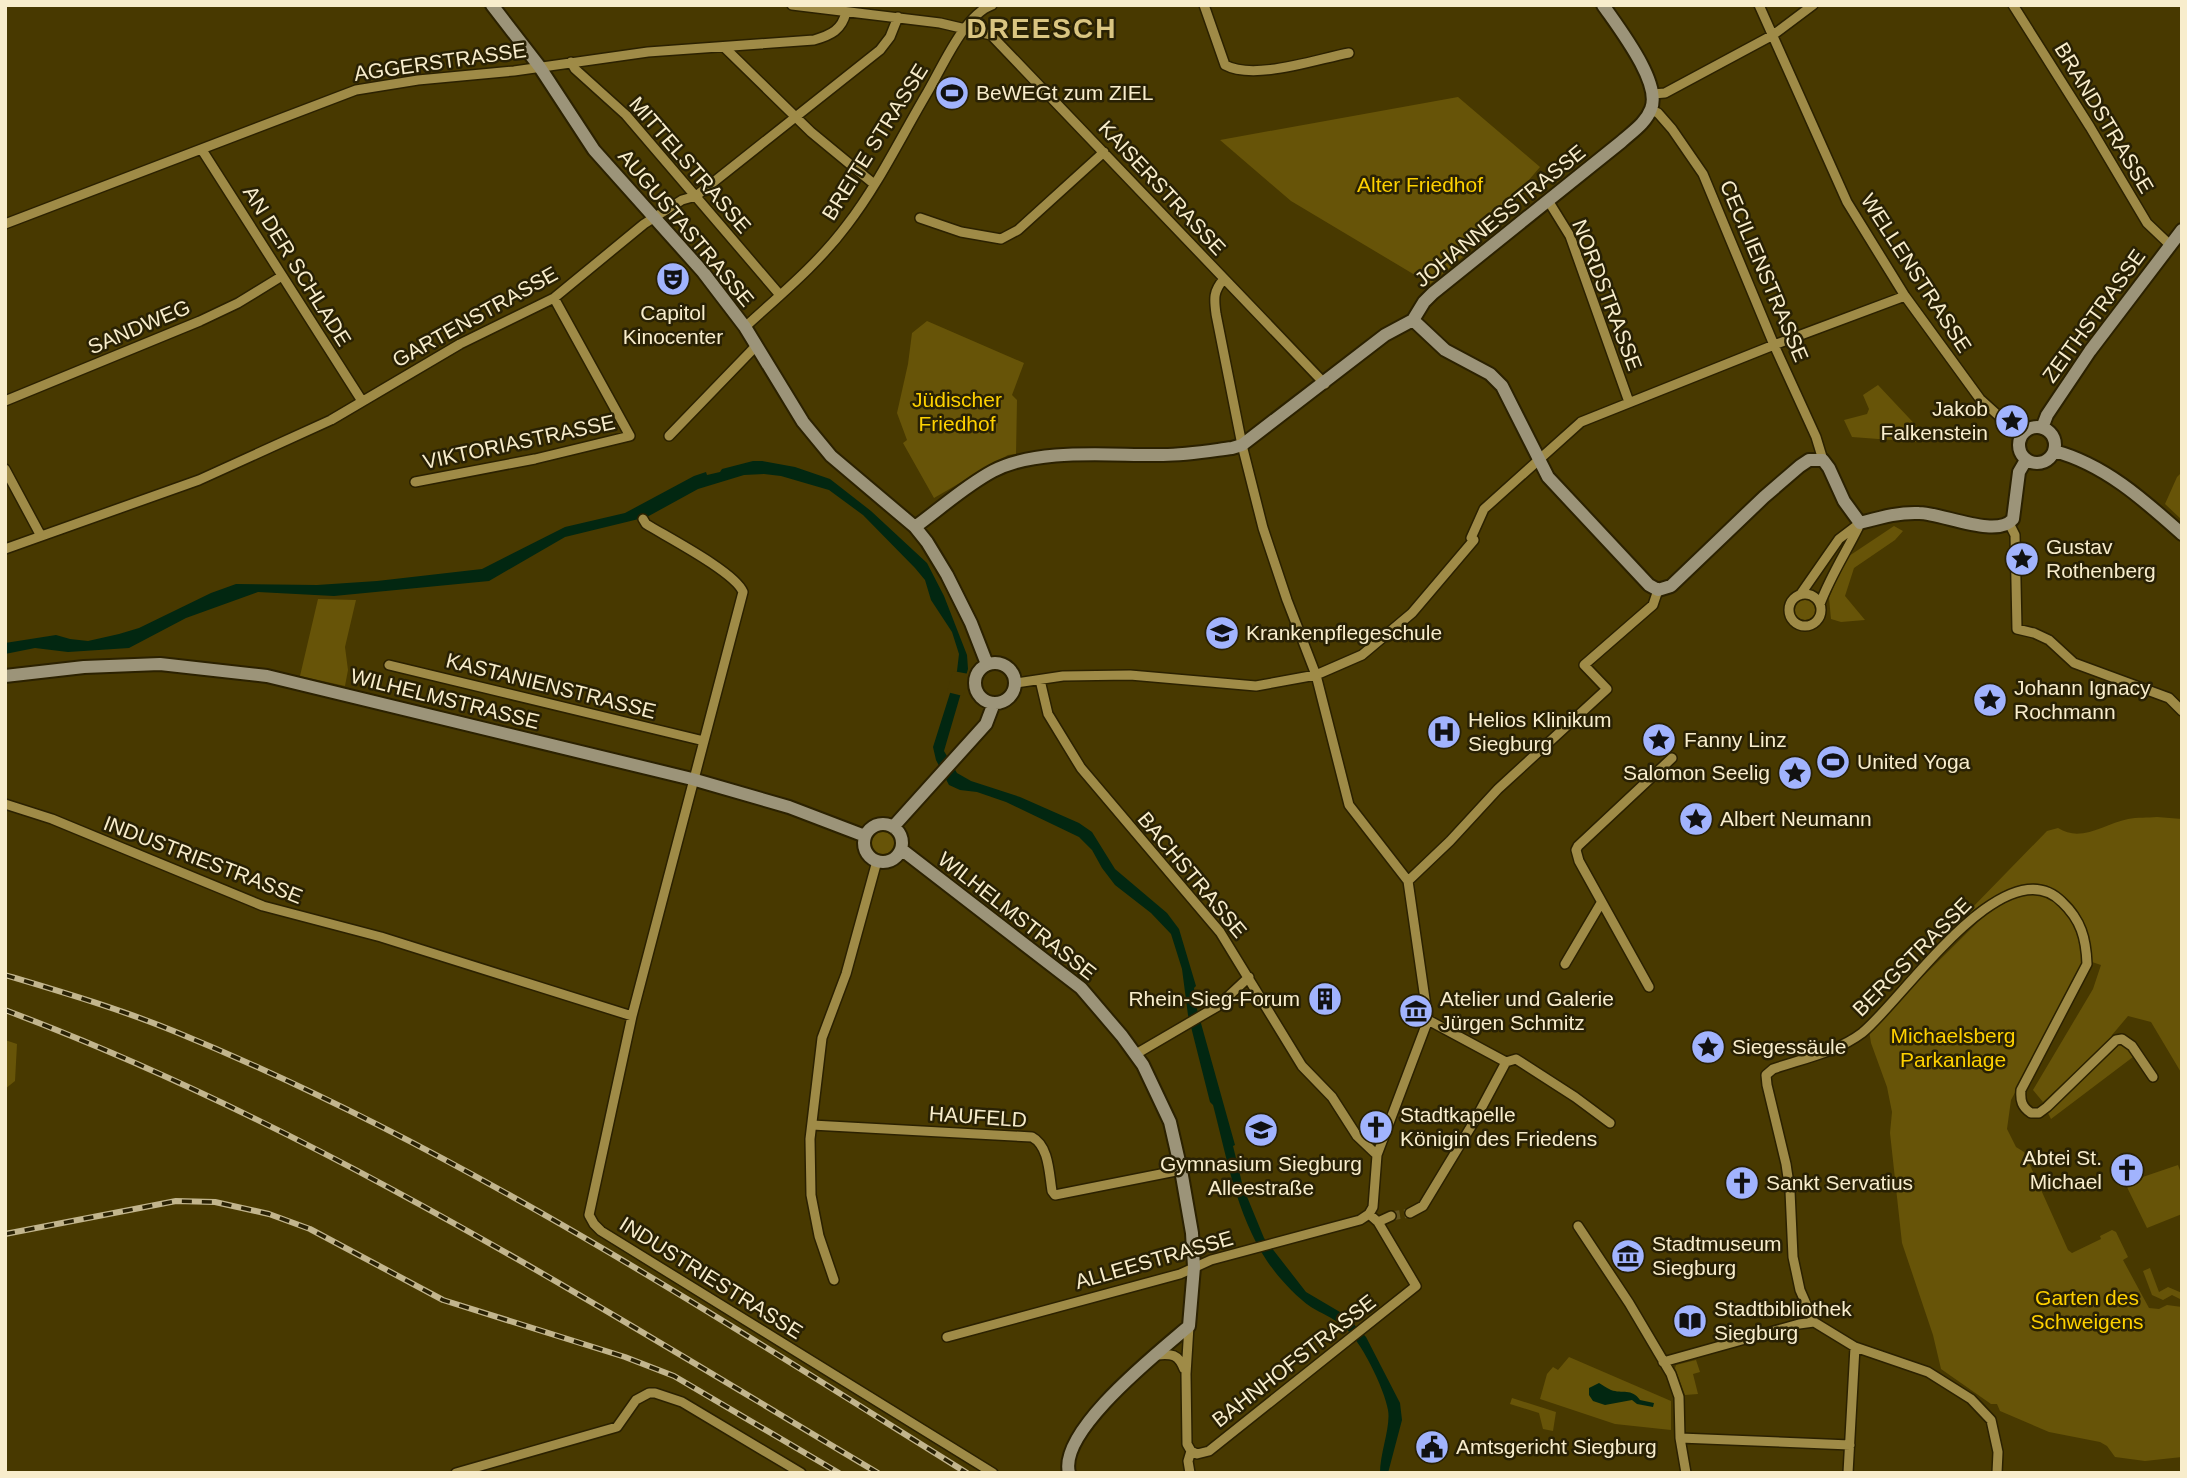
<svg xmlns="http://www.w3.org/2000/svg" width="2187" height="1478" viewBox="0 0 2187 1478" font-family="Arial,sans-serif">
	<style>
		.green { fill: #675408 }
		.water { fill: #022711 }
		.pier { fill: #483900 }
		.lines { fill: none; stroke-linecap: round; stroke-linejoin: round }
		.street-tunnel { stroke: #62541f; stroke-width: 9; stroke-dasharray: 9 4.5; stroke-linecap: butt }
		.street-casing { stroke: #2b2100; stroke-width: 12 }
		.secondary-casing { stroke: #2b2100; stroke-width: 16 }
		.street { stroke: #9f8b47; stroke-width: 9 }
		.secondary { stroke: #9c9479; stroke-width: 12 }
		.rail-casing { stroke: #c2b58d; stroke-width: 6 }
		.rail { stroke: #292104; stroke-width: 3.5; stroke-dasharray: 10; stroke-linecap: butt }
		.labels { text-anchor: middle; stroke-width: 5; stroke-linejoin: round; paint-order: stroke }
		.street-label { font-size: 21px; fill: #f8edcc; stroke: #292104 }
		.poi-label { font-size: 21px; fill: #f8edcc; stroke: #292104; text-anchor: start }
		.park-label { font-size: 21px; fill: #fed100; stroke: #292104 }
		.district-label { font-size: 28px; font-weight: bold; letter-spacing: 2px; fill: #dac581; stroke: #292104 }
	</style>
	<rect width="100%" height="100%" fill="#483900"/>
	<path class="green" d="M1458,97L1540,167L1464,256L1430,284L1291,201L1220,140Z
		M927,321L1024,363L1012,395L1017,400L1016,454L1008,455L934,498L903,443L907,440L897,413L908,364L912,333Z
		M1878,385L1924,434L1918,442L1852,437L1844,420L1867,414L1869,409L1863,395Z
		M2182,472V520L2165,504L2177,477Z
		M1894,526L1903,531L1895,540L1854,568L1845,596L1865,620L1841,622L1831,619L1829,598L1846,558Z
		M1793 609a12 12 0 1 1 24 0a12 12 0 1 1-24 0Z
		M318,599L356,600L345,647L348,670L345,686L300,676Z
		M2157,817L2182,819V1074L2151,1022L2128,1016L2112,1035L2111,1039L2043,1102L2033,1090L2093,989L2101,965L2092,962C2089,932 2082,902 2052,889C2045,886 2038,882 2030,884C2012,887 1996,899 1980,908L1979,906L1970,913L1971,909L2047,831L2058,828C2081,843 2104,824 2128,819C2137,817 2148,818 2157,817Z
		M872 843a11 11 0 1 1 22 0a11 11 0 1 1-22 0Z
		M2038,893L2055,902L2076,926L2081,943L2083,962L2082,969L2011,1100L2007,1129L2016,1147L2024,1152L2068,1250L2072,1253L2101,1239L2100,1236L2112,1230L2116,1232L2128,1257L2123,1260L2149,1308L2159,1309L2167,1305L2182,1307V1457L2145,1461L2115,1457L2107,1446L2100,1442L2049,1432L2000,1411L1997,1404H1991L1941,1369L1933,1335L1902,1243L1890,1133L1892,1112L1887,1087L1871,1043L1869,1030L1991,909L2015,896Z
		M5,1040L17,1044L15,1081L5,1089Z
		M2119,1045L2125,1047L2133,1057L2051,1119L2048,1113Z
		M2178,1165L2182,1176V1214L2147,1228L2125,1183Z
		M2150,1268L2159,1292L2168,1287L2182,1293V1300L2172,1295L2163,1300L2152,1295L2143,1271Z
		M1569,1357L1671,1401V1430L1615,1424L1540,1399L1547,1374L1553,1367L1558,1370Z
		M1696,1360L1700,1372L1693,1374L1698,1394L1685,1395L1675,1368L1676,1365Z
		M1512,1398L1556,1412L1553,1431L1543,1429L1539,1413L1510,1404Z"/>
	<path class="water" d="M753,461H762L795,467L830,479L871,511L927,563L944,596L967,655L968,669L944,751L957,773L971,781L1020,797L1079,823L1092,832L1115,869L1167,913L1179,929L1196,986L1194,988L1197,1009L1235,1145L1233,1146L1243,1187L1264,1238L1306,1292L1345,1315L1366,1337L1400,1403L1402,1420L1388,1473H1380C1380,1453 1391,1426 1388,1410C1385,1390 1360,1338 1343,1326C1333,1318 1321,1313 1311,1307C1295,1296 1278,1277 1267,1261C1236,1213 1227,1158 1213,1105L1210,1102L1188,1015L1182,969L1171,934L1151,913L1115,885L1102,868L1092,850L1079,837L1006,802L977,792L960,790L949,785L936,760L933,747L957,671L959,654L952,632L931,600L925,580L915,568L863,515L829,490L781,476L764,474L744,475L698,489L647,517L565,537L489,581L334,596L258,592L186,618L129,648L68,652L35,648L5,654V643L56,635L70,639L88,641L119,634L139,628L211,593L236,584L317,585L377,581L482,569L565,527L625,513L694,476L706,472L707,475L720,472L722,469Z
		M1599,1383C1603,1385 1606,1388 1611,1390C1622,1394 1632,1388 1640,1400L1654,1403L1653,1407L1637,1404L1632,1400L1605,1405L1593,1401L1589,1395V1388Z"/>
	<path class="pier" d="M953,671L969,674L963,696L947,692Z"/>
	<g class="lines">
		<path class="street-tunnel" d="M1391,1216L1410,1213"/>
		<g class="street-casing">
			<path id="street" d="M792,5L940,23L991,35L1325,384
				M1204,5L1225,65C1254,81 1317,59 1349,53
				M1759,5L1847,202L1905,296L1980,399L2021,436
				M2013,5L2090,127L2147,223L2169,244
				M724,47L811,132L874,184
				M571,62L575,69L626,115L780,295
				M1653,94L1665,93L1773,35L1813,5
				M1651,110L1658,113L1672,129L1703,174L1774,345L1816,437L1823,460
				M202,150L362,401
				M1549,202L1570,236L1629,402
				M920,218L961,232L1001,239L1018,230L1104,152
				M5,224L356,90L418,80L514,71L648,52L814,40C831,35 842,30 846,12
				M1224,279C1213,291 1214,299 1216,314L1242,445L1263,528L1287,600L1316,675L1349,805L1408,881
				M745,327C780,295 818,264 847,225C878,185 901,137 927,93C942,68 964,15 992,5
				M5,401L200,321L238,303L282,276
				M669,436L756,346
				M5,469L41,536
				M415,482L535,459L630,436L554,298
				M643,519L646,524C667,537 735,572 743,592L632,1016L589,1215L594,1224L601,1231L993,1473
				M2009,523L2015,535L2017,629L2034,633L2049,640L2074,663L2169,698L2182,711
				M1471,538L1484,509L1581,422L1774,345L1905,296
				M5,549L199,480L331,420L460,344L554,298L644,224L682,200L696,196L880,50L890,37L898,17
				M1789 610a16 16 0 1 1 32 0a16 16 0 1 1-32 0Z
				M1800,595L1839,539L1860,523
				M1820,604C1830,577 1845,554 1858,528
				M389,665L704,741
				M1040,680L1048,714L1081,768L1220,932L1302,1066L1332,1097L1357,1136L1377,1155
				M1016,683L1063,676L1130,675L1256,686L1316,675L1362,655L1412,613L1474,540
				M5,804L52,819L263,906L381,937L632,1016
				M1408,881L1450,841L1498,789L1607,689L1584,665L1653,605L1658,590
				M1565,964L1601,903
				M1649,987L1579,861L1576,850L1578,846L1672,758
				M1428,1020L1506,1062
				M1136,1054L1218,1006L1249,977
				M1506,1062L1516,1059L1575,1097L1610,1123
				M812,1125L1032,1137C1049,1146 1049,1173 1052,1191L1055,1195L1181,1170
				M1410,1213L1423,1206L1475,1120L1506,1062
				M1369,1214L1373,1207L1377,1155L1428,1020L1408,881
				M1378,1222L1391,1216
				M1578,1226L1629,1303L1671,1374L1679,1397L1680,1438L1686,1473
				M834,1280L819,1236L811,1195L810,1139L822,1038L846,974L877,861
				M1189,1326L1186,1374L1187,1444L1191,1451L1188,1461L1190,1473
				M947,1337L1180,1274L1211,1260L1360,1220L1369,1214
				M1156,1355C1171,1354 1178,1353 1184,1369
				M1663,1362L1799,1324L1814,1322
				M1680,1438L1850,1445
				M1191,1451L1197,1454L1209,1451L1416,1286L1378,1222L1369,1214
				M456,1473L617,1427L636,1400L649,1393H655L682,1402L801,1473
				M1848,1473L1855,1347
				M1997,1473L1998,1452L1991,1420L1971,1399L1928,1372L1855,1347L1814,1322L1800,1290L1793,1257L1790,1191L1786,1164L1767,1085L1766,1075L1773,1069C1802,1059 1837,1052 1862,1033C1902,1001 2005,844 2062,902C2081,920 2086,938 2087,964L2021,1090C2020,1101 2022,1107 2031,1113H2039L2047,1107L2116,1040L2122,1039L2132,1046L2153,1077"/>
		</g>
		<g class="secondary-casing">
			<path id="secondary" d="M492,5L539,66L594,150L703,272L745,327L803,422L831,456L915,527L927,542L947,575L971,623L987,664
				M1413,320L1445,350L1490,374L1502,386L1548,477L1649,585L1658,590L1671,586L1764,497L1800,466L1809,460H1823L1829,468L1844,501L1860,523C1879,518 1899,512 1919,513C1942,513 1997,539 2013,519L2019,472L2026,460
				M2019 445a18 18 0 1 1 36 0a18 18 0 1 1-36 0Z
				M2042,428L2047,415L2090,351L2182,230
				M2054,451C2104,464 2144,500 2182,534
				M915,527C941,508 965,486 993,471C1039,447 1112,456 1163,455C1186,455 1209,451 1232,448L1242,445L1385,335L1413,320L1424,302L1433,293L1621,142C1632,132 1646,123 1651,109C1662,83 1618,27 1603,5
				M975 683a20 20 0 1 1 40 0a20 20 0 1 1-40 0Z
				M5,676L84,667L160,664L267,676L692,779L789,807L865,836
				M864 843a19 19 0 1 1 38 0a19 19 0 1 1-38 0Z
				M893,827L986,724L994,703
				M901,849L1081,988L1122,1036L1143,1065L1170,1122L1181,1170L1192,1233L1194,1267L1189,1326C1159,1352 1058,1431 1069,1473"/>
		</g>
		<use href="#street" class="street"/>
		<use href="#secondary" class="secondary"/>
		<g class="rail-casing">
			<path id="rail" d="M5,975C62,992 120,1009 176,1032C457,1147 710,1313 967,1473
				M5,1010C315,1126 595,1305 878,1473
				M5,1234L176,1201L215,1202L269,1214L310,1229L443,1300L625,1357L674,1376L839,1473"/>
		</g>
		<use href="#rail" class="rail"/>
	</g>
	<defs>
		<g id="stadium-disc" transform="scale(1.75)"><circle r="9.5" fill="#a1b3fd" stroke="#292104"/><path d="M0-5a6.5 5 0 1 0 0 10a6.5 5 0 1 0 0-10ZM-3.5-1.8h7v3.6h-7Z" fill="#111"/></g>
		<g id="theatre-disc" transform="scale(1.75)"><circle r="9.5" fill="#a1b3fd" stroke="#292104"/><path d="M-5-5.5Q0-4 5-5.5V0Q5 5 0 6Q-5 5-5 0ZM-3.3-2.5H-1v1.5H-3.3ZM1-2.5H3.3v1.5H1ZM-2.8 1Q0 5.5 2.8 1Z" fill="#111"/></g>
		<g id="sight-disc" transform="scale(1.75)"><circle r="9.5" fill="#a1b3fd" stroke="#292104"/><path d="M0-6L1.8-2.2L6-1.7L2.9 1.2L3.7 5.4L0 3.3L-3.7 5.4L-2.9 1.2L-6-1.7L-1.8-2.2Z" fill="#111"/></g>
		<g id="university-disc" transform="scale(1.75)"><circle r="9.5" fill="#a1b3fd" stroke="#292104"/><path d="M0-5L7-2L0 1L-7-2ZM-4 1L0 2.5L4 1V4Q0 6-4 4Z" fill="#111"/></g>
		<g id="hospital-disc" transform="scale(1.75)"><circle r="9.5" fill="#a1b3fd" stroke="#292104"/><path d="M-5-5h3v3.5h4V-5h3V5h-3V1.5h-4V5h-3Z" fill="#111"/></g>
		<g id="building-disc" transform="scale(1.75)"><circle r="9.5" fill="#a1b3fd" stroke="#292104"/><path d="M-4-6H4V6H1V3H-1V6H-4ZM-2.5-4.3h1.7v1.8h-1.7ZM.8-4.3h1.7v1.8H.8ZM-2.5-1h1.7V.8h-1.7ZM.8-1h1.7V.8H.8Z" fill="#111"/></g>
		<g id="museum-disc" transform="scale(1.75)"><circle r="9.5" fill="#a1b3fd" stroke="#292104"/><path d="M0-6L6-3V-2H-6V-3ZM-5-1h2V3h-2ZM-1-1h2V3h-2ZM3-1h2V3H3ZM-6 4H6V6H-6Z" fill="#111"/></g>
		<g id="church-disc" transform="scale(1.75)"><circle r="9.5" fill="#a1b3fd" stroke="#292104"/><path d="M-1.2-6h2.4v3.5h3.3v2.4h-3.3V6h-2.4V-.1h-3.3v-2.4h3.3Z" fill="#111"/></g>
		<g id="school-disc" transform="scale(1.75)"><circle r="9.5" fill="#a1b3fd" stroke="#292104"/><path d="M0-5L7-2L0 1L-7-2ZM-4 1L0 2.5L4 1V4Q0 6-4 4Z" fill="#111"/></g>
		<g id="library-disc" transform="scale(1.75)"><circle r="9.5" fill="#a1b3fd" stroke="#292104"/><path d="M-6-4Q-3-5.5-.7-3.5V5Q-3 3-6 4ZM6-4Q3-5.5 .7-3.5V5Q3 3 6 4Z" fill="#111"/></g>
		<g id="civic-disc" transform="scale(1.75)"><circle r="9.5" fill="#a1b3fd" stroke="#292104"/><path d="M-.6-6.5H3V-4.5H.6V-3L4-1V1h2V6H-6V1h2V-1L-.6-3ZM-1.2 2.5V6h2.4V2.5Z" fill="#111"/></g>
	</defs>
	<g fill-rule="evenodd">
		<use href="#stadium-disc" x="952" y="93"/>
		<use href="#theatre-disc" x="673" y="279"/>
		<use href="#sight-disc" x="2012" y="421"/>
		<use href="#sight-disc" x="2022" y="559"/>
		<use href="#university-disc" x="1222" y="633"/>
		<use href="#sight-disc" x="1990" y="700"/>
		<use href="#hospital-disc" x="1444" y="732"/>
		<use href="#sight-disc" x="1659" y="740"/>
		<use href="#stadium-disc" x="1833" y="762"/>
		<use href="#sight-disc" x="1795" y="773"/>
		<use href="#sight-disc" x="1696" y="819"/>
		<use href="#building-disc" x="1325" y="999"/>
		<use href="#museum-disc" x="1416" y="1011"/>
		<use href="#sight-disc" x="1708" y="1047"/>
		<use href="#church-disc" x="1376" y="1127"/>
		<use href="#school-disc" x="1261" y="1130"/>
		<use href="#church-disc" x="2127" y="1170"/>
		<use href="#church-disc" x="1742" y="1183"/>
		<use href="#museum-disc" x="1628" y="1256"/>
		<use href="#library-disc" x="1690" y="1321"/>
		<use href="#civic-disc" x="1432" y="1447"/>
	</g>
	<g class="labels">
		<g class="street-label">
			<text transform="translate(440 62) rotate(-8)" y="7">AGGERSTRASSE</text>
			<text transform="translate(2104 118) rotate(59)" y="7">BRANDSTRASSE</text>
			<text transform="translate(875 142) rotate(-58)" y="7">BREITE STRASSE</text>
			<text transform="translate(690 165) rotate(49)" y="7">MITTELSTRASSE</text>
			<text transform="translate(1162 188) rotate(47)" y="7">KAISERSTRASSE</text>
			<text transform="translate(1500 216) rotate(-39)" y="7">JOHANNESSTRASSE</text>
			<text transform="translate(686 228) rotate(50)" y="7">AUGUSTASTRASSE</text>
			<text transform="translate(297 266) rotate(58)" y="7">AN DER SCHLADE</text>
			<text transform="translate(1764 271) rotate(67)" y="7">CECILIENSTRASSE</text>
			<text transform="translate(1916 273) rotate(57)" y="7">WELLENSTRASSE</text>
			<text transform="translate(1607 295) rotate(69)" y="7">NORDSTRASSE</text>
			<text transform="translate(2094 316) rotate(-54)" y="7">ZEITHSTRASSE</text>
			<text transform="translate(475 317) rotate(-29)" y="7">GARTENSTRASSE</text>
			<text transform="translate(139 327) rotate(-23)" y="7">SANDWEG</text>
			<text transform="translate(519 442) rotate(-12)" y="7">VIKTORIASTRASSE</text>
			<text transform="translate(551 686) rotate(14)" y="7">KASTANIENSTRASSE</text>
			<text transform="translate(445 699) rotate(14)" y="7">WILHELMSTRASSE</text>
			<text transform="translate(203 860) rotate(21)" y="7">INDUSTRIESTRASSE</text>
			<text transform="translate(1192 875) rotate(50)" y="7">BACHSTRASSE</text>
			<text transform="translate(1017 916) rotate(38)" y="7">WILHELMSTRASSE</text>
			<text transform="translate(1912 957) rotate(-45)" y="7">BERGSTRASSE</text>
			<text transform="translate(978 1117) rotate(4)" y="7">HAUFELD</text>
			<text transform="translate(1154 1260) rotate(-16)" y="7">ALLEESTRASSE</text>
			<text transform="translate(711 1278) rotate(32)" y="7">INDUSTRIESTRASSE</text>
			<text transform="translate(1294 1361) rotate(-38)" y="7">BAHNHOFSTRASSE</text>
		</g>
		<g class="poi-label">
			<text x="976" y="100">BeWEGt zum ZIEL</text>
			<text x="673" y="320" text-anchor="middle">Capitol<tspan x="673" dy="24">Kinocenter</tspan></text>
			<text x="1988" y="416" text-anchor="end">Jakob<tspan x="1988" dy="24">Falkenstein</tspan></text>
			<text x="2046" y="554">Gustav<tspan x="2046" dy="24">Rothenberg</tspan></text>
			<text x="1246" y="640">Krankenpflegeschule</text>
			<text x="2014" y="695">Johann Ignacy<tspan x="2014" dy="24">Rochmann</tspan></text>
			<text x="1468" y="727">Helios Klinikum<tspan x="1468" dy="24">Siegburg</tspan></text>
			<text x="1684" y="747">Fanny Linz</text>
			<text x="1857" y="769">United Yoga</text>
			<text x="1770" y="780" text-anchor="end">Salomon Seelig</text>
			<text x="1720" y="826">Albert Neumann</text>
			<text x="1300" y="1006" text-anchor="end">Rhein-Sieg-Forum</text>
			<text x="1440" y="1006">Atelier und Galerie<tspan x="1440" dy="24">Jürgen Schmitz</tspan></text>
			<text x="1732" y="1054">Siegessäule</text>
			<text x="1400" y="1122">Stadtkapelle<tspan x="1400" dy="24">Königin des Friedens</tspan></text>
			<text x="2102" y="1165" text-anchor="end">Abtei St.<tspan x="2102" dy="24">Michael</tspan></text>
			<text x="1261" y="1171" text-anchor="middle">Gymnasium Siegburg<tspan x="1261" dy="24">Alleestraße</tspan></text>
			<text x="1766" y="1190">Sankt Servatius</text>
			<text x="1652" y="1251">Stadtmuseum<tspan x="1652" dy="24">Siegburg</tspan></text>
			<text x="1714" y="1316">Stadtbibliothek<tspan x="1714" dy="24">Siegburg</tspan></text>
			<text x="1456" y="1454">Amtsgericht Siegburg</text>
		</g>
		<g class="park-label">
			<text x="1420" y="192">Alter Friedhof</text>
			<text x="957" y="407">Jüdischer<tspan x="957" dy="24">Friedhof</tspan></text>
			<text x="1953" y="1043">Michaelsberg<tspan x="1953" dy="24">Parkanlage</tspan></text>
			<text x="2087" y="1305">Garten des<tspan x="2087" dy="24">Schweigens</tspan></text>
		</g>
		<g class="district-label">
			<text x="1042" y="38">DREESCH</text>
		</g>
	</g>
	<rect width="2187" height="1478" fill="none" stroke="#f8edcc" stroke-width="14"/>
</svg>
